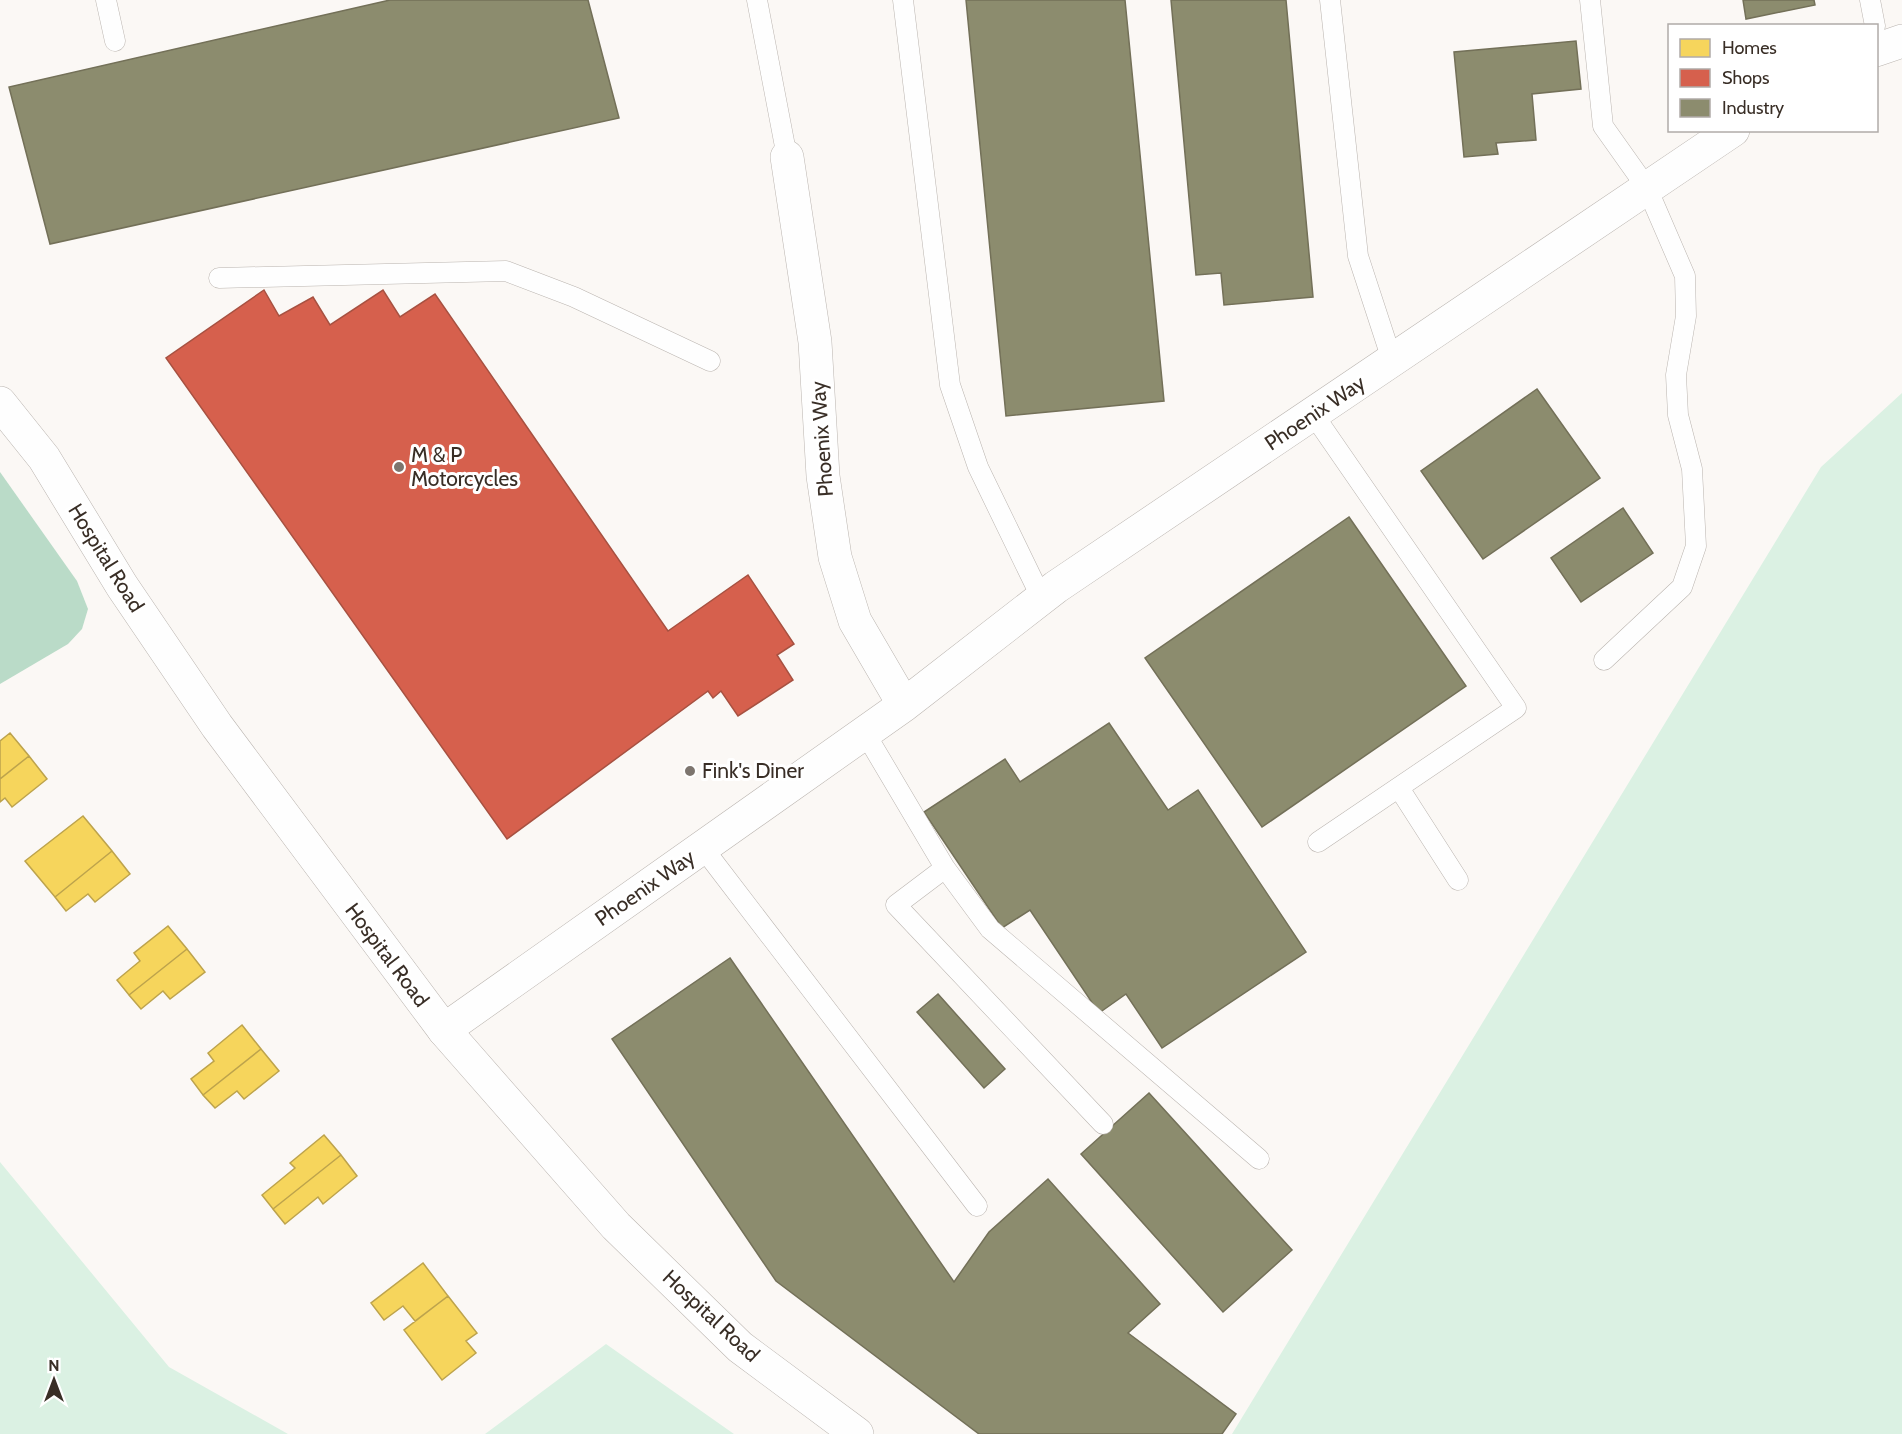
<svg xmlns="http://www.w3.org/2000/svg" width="1902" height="1434" viewBox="0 0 1902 1434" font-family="Cabin,sans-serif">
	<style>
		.green { fill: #dbf1e3 }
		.forest { fill: #badbc8 }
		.homes { fill: #f6d55c; stroke: #bda34c; stroke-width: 1.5 }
		.shops { fill: #d6604d; stroke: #a75141; stroke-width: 1.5 }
		.industry { fill: #8c8c6e; stroke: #737058; stroke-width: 1.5 }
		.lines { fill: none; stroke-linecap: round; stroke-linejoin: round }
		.lane-casing { stroke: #bab4af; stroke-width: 21 }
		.street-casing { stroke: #bab4af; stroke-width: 34 }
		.secondary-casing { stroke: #bab4af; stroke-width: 34 }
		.lane { stroke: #fefefe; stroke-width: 20 }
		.street { stroke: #fefefe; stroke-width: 33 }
		.secondary { stroke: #fefefe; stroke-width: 33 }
		.poi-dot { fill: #7d756e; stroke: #fff; stroke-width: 2 }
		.labels { text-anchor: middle; stroke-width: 6; stroke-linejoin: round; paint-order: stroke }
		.street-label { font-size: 21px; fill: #392e26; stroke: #fff }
		.poi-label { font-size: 21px; fill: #392e26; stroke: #fff; text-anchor: start }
	</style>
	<rect width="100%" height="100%" fill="#fbf8f5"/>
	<path class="green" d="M1902,393V1434H1232L1821,467Z
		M0,1162L169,1367L288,1434H0Z
		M606,1344L734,1434H485Z"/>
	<path class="forest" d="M0,472L77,581L88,609L82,629L68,644L0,684Z"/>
	<path class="homes" d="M10,733L29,756L0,779V741Z
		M29,756L47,779L12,807L5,798L0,802V779Z
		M83,816L112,851L55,897L25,861Z
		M112,851L130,874L95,902L88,894L66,911L55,897Z
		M168,926L187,949L129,995L117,980L140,961L134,953Z
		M187,949L205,972L170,999L163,991L141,1009L129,995Z
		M242,1025L261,1049L203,1095L191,1079L214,1061L208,1053Z
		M261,1049L279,1071L244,1099L237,1091L215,1108L203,1095Z
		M324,1135L341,1155L273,1209L262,1195L295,1168L290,1163Z
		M341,1155L357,1176L323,1204L318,1197L285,1224L273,1209Z
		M423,1263L448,1296L415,1321L403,1306L384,1320L371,1303Z
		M448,1296L477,1333L466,1341L476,1353L442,1380L404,1330Z"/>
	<path class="shops" d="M264,290L279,316L313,297L330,325L383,290L400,317L435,294L668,631L748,575L794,644L777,655L793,680L738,716L721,691L713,698L708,691L507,839L166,358Z"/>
	<path class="industry" d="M390,0H588L619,118L50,244L9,87Z
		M966,0H1125L1164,401L1006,416Z
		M1171,0H1286L1313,297L1224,305L1221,273L1196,275Z
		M1743,0H1814L1815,5L1746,19Z
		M1576,41L1581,89L1532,94L1536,140L1496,143L1498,154L1464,157L1454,52Z
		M1537,389L1600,478L1483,559L1421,471Z
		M1623,508L1653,553L1581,602L1551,558Z
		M1349,517L1466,686L1262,827L1145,658Z
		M1109,723L1168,810L1198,790L1306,952L1162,1048L1126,994L1099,1013L1030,910L1002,928L924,812L1005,759L1020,782Z
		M730,958L954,1282L989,1232L1048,1179L1160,1304L1128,1333L1236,1414L1222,1434H979L776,1281L612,1039Z
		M938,994L1005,1069L984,1088L917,1012Z
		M1149,1093L1292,1250L1223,1312L1081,1154Z"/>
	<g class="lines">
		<g class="lane-casing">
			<path id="lane" d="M106,0L115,41
				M757,0L787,157
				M903,0L950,385L978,467L1042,599
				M1330,0L1358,256L1392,360
				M1590,0L1603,126L1647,188L1685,276L1686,316L1676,375L1678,415L1692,469L1696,546L1682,587L1604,660
				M1870,0L1875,26
				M219,278L506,271L574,297L710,361
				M1313,414L1516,708L1318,842
				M865,733L945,868L990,929L1259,1159
				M1399,788L1458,880
				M703,848L977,1206
				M945,868L896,905L1103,1124"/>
		</g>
		<g class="street-casing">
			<path id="street" d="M1876,50L1902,41
				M787,157L815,342L823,476L835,557L855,621L904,705
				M444,1030L904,705L1056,587L1733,130"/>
		</g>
		<g class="secondary-casing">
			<path id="secondary" d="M0,403L44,458L122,586L217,726L444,1030L616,1226L740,1347L857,1434"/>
		</g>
		<use href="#lane" class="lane"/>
		<use href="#street" class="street"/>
		<use href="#secondary" class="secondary"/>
	</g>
	<g class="poi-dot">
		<circle cx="399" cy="467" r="6"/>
		<circle cx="690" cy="771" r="6"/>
	</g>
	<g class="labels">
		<g class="street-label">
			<text transform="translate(1315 413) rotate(-34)" y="7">Phoenix Way</text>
			<text transform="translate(822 439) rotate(-94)" y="7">Phoenix Way</text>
			<text transform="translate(106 558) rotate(58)" y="7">Hospital Road</text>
			<text transform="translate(645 888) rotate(-35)" y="7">Phoenix Way</text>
			<text transform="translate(387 955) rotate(53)" y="7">Hospital Road</text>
			<text transform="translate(711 1316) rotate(43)" y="7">Hospital Road</text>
		</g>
		<g class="poi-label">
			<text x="411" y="462">M &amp; P<tspan x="411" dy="24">Motorcycles</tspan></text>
			<text x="702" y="778">Fink's Diner</text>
		</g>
	</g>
	<rect x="1668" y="24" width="210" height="108" fill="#ffffff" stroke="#b0aba8" stroke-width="1.5"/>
	<rect x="1680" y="39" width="30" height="18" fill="#f6d55c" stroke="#b0aba8" stroke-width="1.5"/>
	<text x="1722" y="54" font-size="18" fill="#392e26">Homes</text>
	<rect x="1680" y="69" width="30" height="18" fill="#d6604d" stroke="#b0aba8" stroke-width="1.5"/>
	<text x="1722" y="84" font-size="18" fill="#392e26">Shops</text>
	<rect x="1680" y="99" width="30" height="18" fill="#8c8c6e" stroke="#b0aba8" stroke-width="1.5"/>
	<text x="1722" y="114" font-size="18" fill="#392e26">Industry</text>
	<g transform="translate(54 1380)" stroke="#ffffff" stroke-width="4.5" paint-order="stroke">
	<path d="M0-4.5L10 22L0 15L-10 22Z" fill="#392e26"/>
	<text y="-9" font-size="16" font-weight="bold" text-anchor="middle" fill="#392e26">N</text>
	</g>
</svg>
